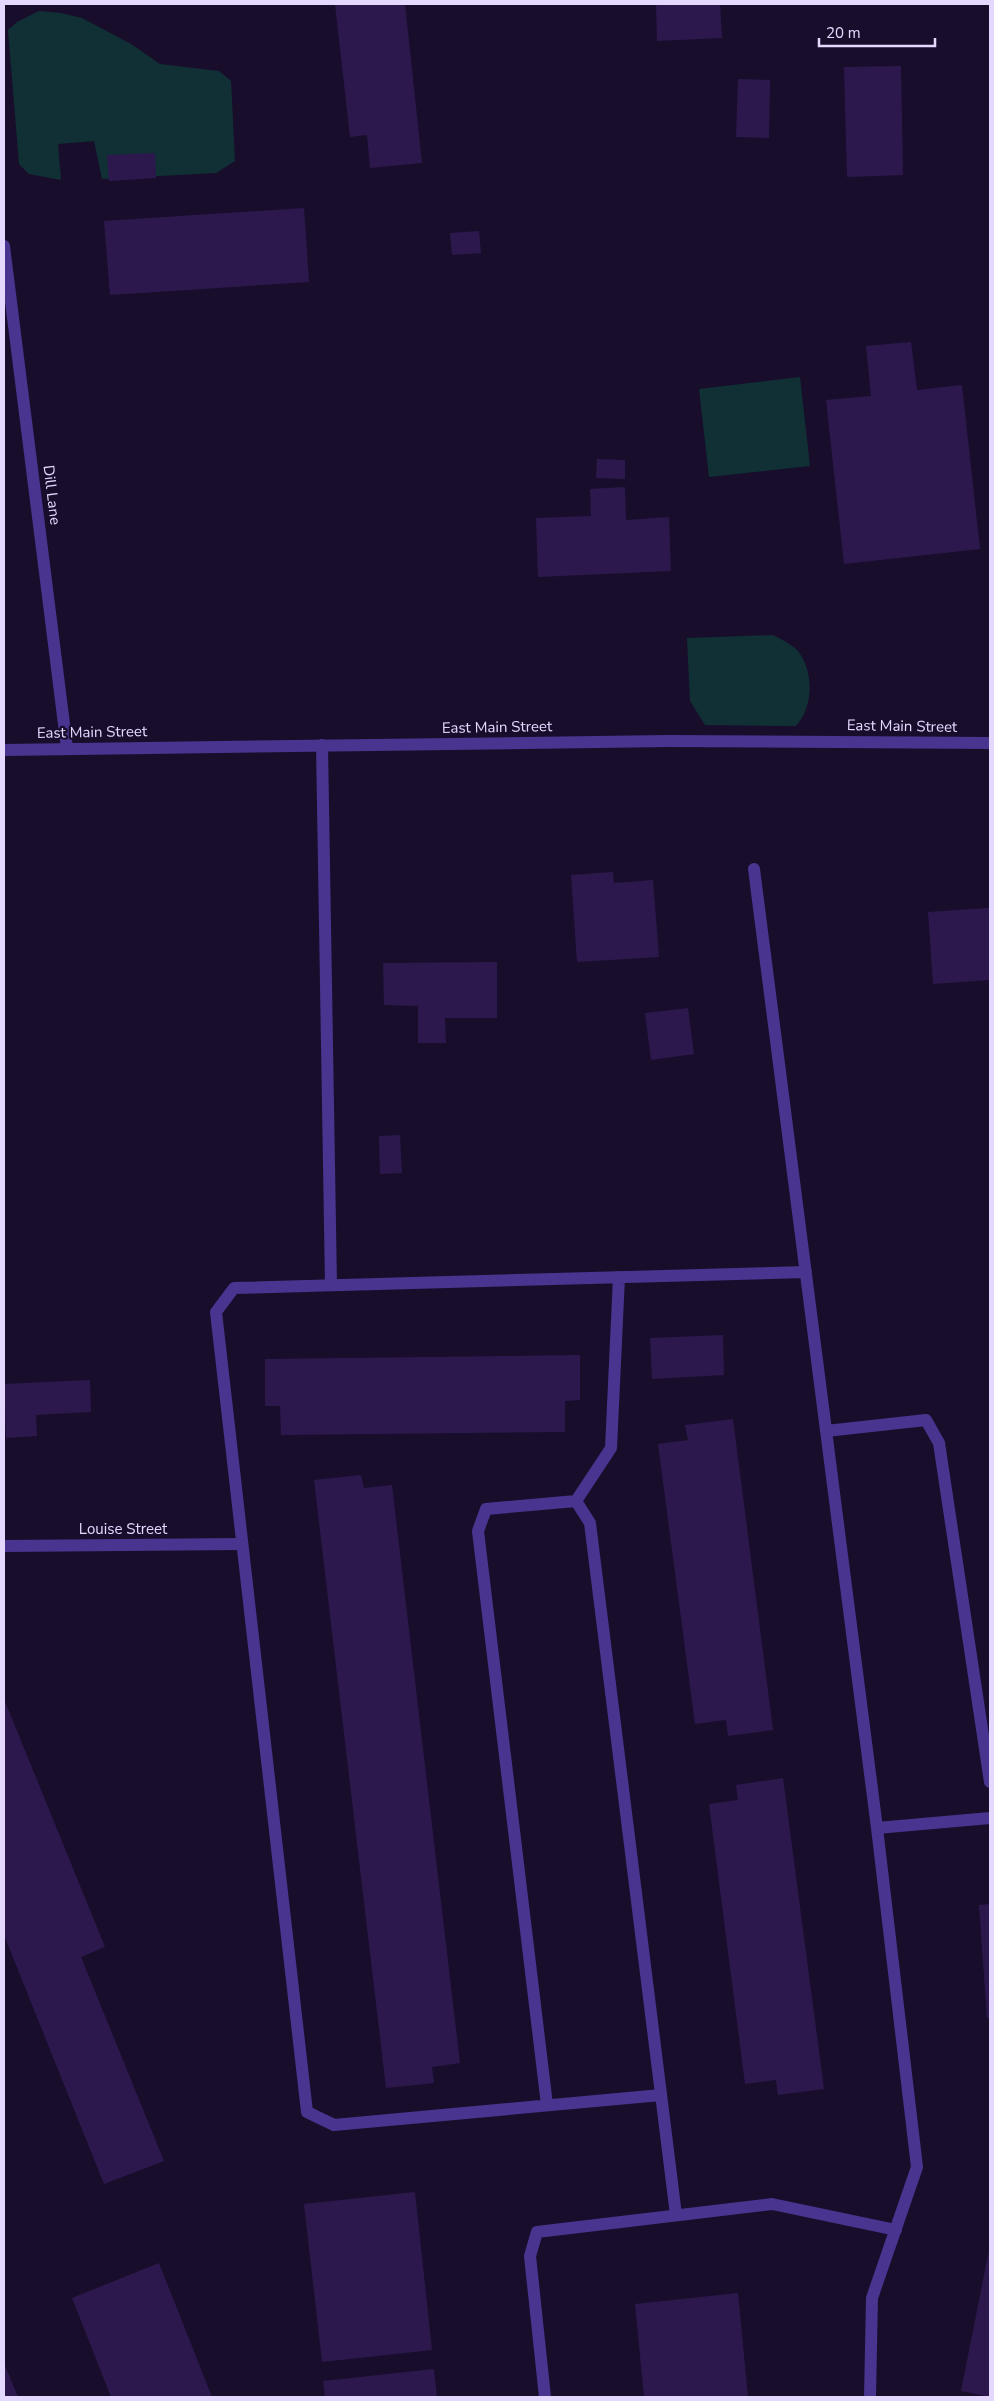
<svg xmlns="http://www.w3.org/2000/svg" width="994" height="2401" viewBox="0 0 994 2401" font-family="'Nunito Sans',sans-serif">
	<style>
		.green { fill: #103036 }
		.building { fill: #2d184e }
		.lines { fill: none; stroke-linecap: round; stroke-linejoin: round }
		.service { stroke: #49348f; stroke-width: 12 }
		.minor { stroke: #49348f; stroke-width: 12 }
		.tertiary { stroke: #49348f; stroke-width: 12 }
		.labels { text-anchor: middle; stroke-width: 4.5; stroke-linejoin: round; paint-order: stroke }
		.street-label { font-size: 15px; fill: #e4d8ff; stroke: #180e2b }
	</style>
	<rect width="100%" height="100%" fill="#180e2b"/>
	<path class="green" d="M39,11L61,13L82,18L131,44L160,64L219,71L231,81L235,161L216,173L102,179L94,141L58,144L61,180L29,174L19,164L8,30L17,22Z
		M800,377L810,466L709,477L699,389Z
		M773,635C781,639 791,644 797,650C814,670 814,706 796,726L705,725L690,701L687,638Z"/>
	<path class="building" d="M335,4H405L422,163L370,168L367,135L350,137Z
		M656,4H720L722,38L657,41Z
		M901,66L903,175L847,177L844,67Z
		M738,79L770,80L769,138L736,137Z
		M155,153L156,178L109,181L107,155Z
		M304,208L309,282L110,295L104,221Z
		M479,231L481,253L452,255L450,233Z
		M911,342L917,390L962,385L980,549L844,564L826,400L871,396L866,346Z
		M597,459L625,460V479L596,478Z
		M625,487L626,520L669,517L671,571L538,577L536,518L591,516L590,489Z
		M613,872L614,883L653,880L659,957L577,962L571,875Z
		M989,908L990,980L933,984L928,912Z
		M497,962V1018H445L446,1043H418V1006L384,1005L383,963Z
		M688,1008L694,1054L651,1060L645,1013Z
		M400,1135L402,1173L380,1174L379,1136Z
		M723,1335L724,1375L652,1379L650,1338Z
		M580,1355V1400L565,1401V1432L281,1435L280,1406H265V1359Z
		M90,1380L91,1412L36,1415L37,1436L6,1438L4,1384Z
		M733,1419L773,1730L728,1736L726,1720L695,1724L658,1444L688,1440L685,1425Z
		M361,1475L364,1488L392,1485L460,2063L432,2067L434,2083L386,2088L314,1480Z
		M4,1699L105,1947L81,1957L164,2161L104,2184L4,1935Z
		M783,1778L824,2089L778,2095L776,2080L745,2084L709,1804L738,1800L736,1785Z
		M990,1904V2018H987L979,1905Z
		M415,2192L432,2350L322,2362L304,2204Z
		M989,2250H990V2397L961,2391Z
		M159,2263L212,2397H111L72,2298Z
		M738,2293L748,2397H644L635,2304Z
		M4,2363L18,2397H4Z
		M434,2369L437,2397H325L323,2381Z"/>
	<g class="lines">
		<path class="service" d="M322,745L331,1285
			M754,869L877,1828L917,2167L872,2298L870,2397
			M826,1431L926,1420L939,1443L990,1782
			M576,1501L611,1448L619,1277
			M877,1828L990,1818
			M661,2095L334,2125L307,2112L216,1312L234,1288L806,1272
			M547,2105L478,1531L486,1509L576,1501L590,1523L676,2215
			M545,2397L530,2256L537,2232L772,2204L896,2230"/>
		<path class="minor" d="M4,246L67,748
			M4,1546L242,1544"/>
		<path class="tertiary" d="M4,750L667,741L990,743"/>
	</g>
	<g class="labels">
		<g class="street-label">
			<text transform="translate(52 495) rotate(83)" y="5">Dill Lane</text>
			<text transform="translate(902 726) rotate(1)" y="5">East Main Street</text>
			<text transform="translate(497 727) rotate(-1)" y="5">East Main Street</text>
			<text transform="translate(92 732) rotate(-1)" y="5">East Main Street</text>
			<text x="123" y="1534">Louise Street</text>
		</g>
	</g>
	<rect width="994" height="2401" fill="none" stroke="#e4d8ff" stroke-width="10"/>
	<path d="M819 38v8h116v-8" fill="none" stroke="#e4d8ff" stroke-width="2.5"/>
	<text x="826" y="38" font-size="15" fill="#e4d8ff" stroke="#180e2b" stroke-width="4" paint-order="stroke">20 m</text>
</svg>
